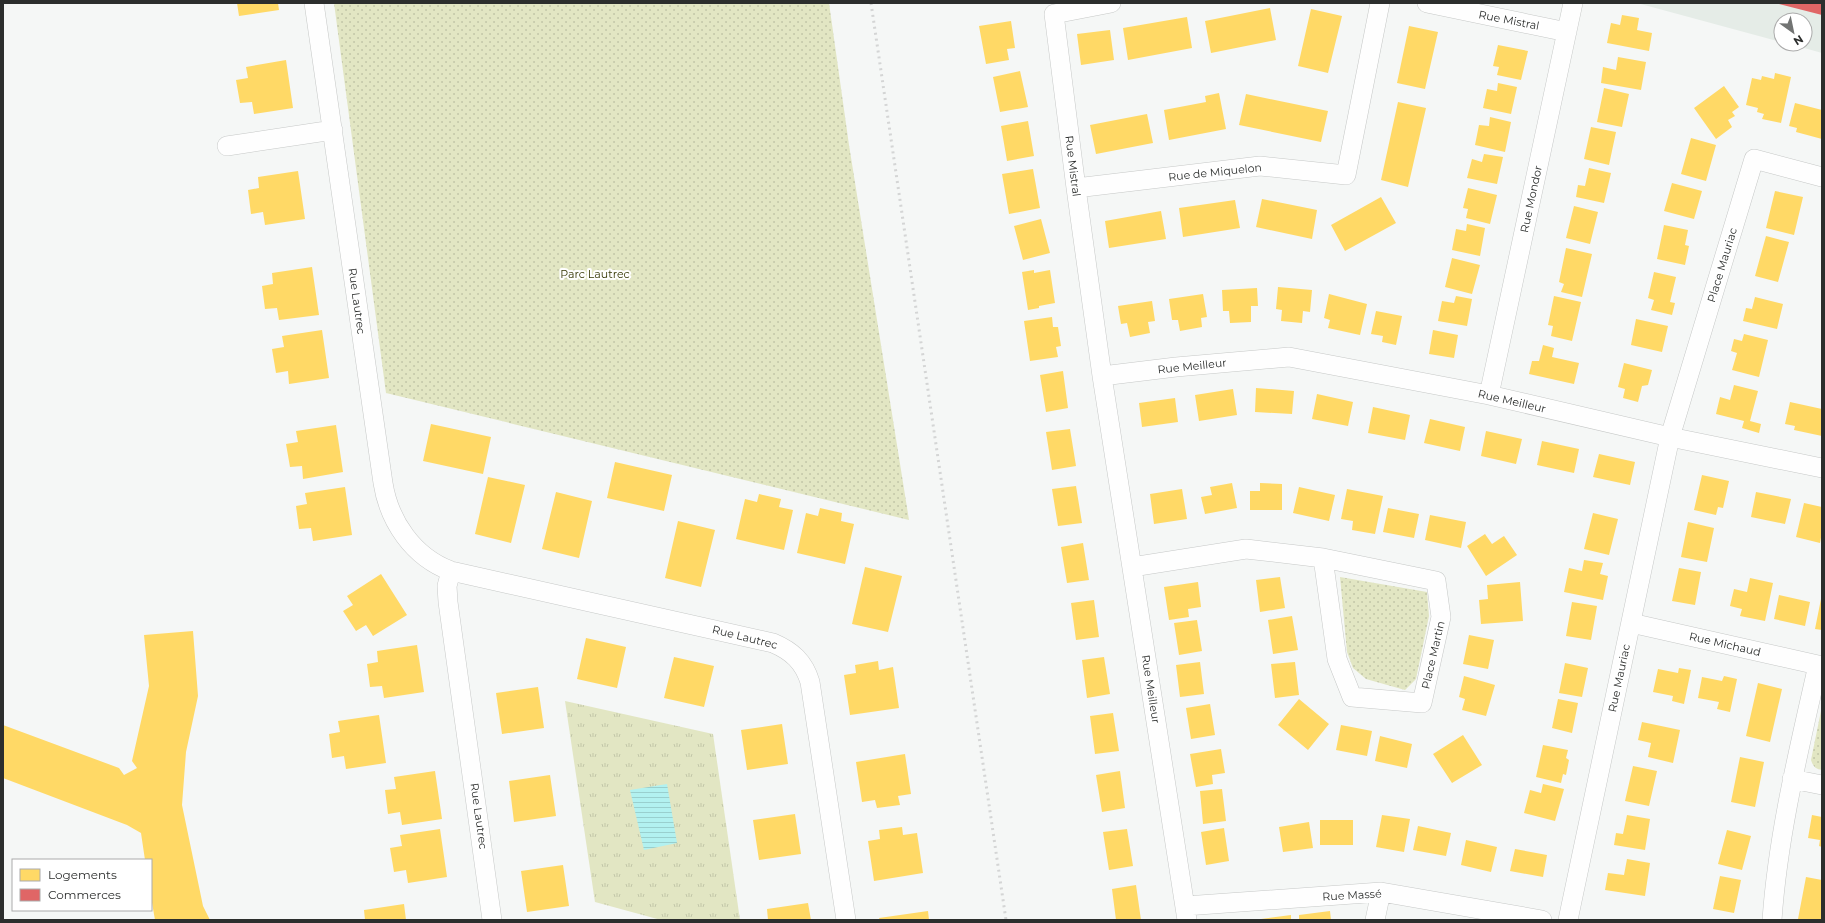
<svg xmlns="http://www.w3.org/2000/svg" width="1825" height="923" viewBox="0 0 1825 923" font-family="Montserrat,sans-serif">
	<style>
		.built { fill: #e5ece7 }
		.grass { fill: url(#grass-tufts) }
		.park { fill: url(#park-dots) }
		.water { fill: url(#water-rules) }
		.homes { fill: #ffd966 }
		.shops { fill: #e06666 }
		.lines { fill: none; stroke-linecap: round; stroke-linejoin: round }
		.minor-casing { stroke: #c6c8c7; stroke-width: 20 }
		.minor { stroke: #fefefe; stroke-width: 19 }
		.rail { stroke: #d4d5d5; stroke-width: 3; stroke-dasharray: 2 4; stroke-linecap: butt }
		.labels { text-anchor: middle; stroke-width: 4; stroke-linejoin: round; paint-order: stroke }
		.street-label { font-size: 11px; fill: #2c2e2d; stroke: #fff }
		.park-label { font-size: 11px; fill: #353703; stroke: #fff }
	</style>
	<defs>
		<pattern id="grass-tufts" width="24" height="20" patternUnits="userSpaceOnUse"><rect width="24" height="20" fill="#e2e6c3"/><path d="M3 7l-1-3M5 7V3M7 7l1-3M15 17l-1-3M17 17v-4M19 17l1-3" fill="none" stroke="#c2c6a8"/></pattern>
		<pattern id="park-dots" width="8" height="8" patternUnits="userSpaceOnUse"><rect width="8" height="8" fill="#e2e6c3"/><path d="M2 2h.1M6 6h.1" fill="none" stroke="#c2c6a8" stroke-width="1.8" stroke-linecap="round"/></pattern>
		<pattern id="water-rules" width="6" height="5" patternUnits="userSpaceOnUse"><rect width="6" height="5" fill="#b2f1f0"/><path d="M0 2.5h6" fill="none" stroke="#99cfce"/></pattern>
	</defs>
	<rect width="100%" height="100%" fill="#f5f7f6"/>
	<path class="built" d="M1637,3H1822V53L1790,44H1805V20H1781V42Z"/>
	<path class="grass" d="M565,701L713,734L740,920H661L595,902Z"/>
	<path class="park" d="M334,3H829L849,145L909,520L386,393Z
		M1340,577L1427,592L1429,616L1416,679L1405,690L1366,679L1353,668L1347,652Z
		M1822,706V770C1815,769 1813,766 1811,760Z"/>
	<path class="water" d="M667,784L677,843L644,850L630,790Z"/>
	<path class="homes" d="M237,3H278L279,10L239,16Z
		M1270,8L1276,40L1211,53L1205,21Z
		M1311,9L1342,16L1328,73L1298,66Z
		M1622,15L1639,18L1637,30L1652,33L1649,51L1607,43L1611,23L1620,25Z
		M1187,17L1192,48L1128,60L1123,28Z
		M1011,21L1015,48L1007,49L1009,60L986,64L979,26Z
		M1409,26L1438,32L1425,89L1397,83Z
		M1110,30L1114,60L1081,65L1077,34Z
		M1498,45L1528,51L1521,80L1497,75L1499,67L1493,66Z
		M1618,57L1646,62L1641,90L1601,83L1603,67L1616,70Z
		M286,60L293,108L254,114L252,102L240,103L236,80L248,78L246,67Z
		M1020,71L1028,107L1000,112L993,77Z
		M1775,73L1791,77L1781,123L1762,119L1764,114L1757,112L1758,108L1746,105L1752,78L1761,80L1762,76L1774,79Z
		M1498,83L1517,87L1511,114L1483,108L1487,89L1497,91Z
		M1724,86L1739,107L1732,112L1735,116L1728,120L1732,127L1716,139L1694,108Z
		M1604,88L1629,94L1622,127L1597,122Z
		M1219,93L1226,129L1169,140L1164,110L1206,102L1205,96Z
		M1246,94L1328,111L1321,142L1239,125Z
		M1398,102L1426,108L1408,187L1381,180Z
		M1795,103L1822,110V139L1796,132L1797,128L1789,126Z
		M1147,114L1153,143L1096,154L1090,125Z
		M1490,117L1511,122L1505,152L1475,145L1479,125L1489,126Z
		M1028,121L1034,156L1007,161L1001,126Z
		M1591,127L1616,132L1609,165L1584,159Z
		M1691,138L1716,145L1706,181L1681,174Z
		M1484,154L1503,157L1497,184L1467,178L1472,159L1482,162Z
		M1589,168L1611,173L1604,203L1576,197L1578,185L1585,186Z
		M1033,169L1040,208L1009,214L1002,174Z
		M298,171L305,219L265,225L263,212L251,214L248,190L259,188L258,177Z
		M1672,183L1702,191L1694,219L1664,211Z
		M1468,188L1497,195L1490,224L1466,218L1468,209L1463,208Z
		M1775,191L1803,197L1794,235L1766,228Z
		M1381,197L1396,223L1345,251L1331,225Z
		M1262,199L1317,210L1312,239L1256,227Z
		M1235,200L1240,228L1183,237L1179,208Z
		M1574,206L1598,212L1590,244L1566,238Z
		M1161,211L1166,239L1109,248L1105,221Z
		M1041,219L1050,253L1023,260L1014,226Z
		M1467,224L1485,228L1480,256L1452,250L1456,229L1466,231Z
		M1664,225L1688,230L1685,245L1689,246L1685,265L1657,259Z
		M1766,236L1789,242L1778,282L1755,276Z
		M1566,248L1592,254L1582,297L1561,292L1564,284L1559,282Z
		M1452,258L1480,265L1472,294L1445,287Z
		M312,267L319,315L279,320L277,308L265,309L262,286L273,284L272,273Z
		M1034,270V273L1050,270L1055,303L1039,306V308L1028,310L1022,272Z
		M1654,272L1676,277L1670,302L1675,303L1672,315L1651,310L1654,300L1648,298Z
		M1278,287L1312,290L1310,312L1303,311L1302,323L1281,321L1282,310L1276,309Z
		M1257,288L1258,306H1251V322L1230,323L1229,311H1223L1222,290Z
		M1203,294L1207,317L1201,318L1202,327L1180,331L1178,320H1172L1169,299Z
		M1329,294L1367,304L1360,335L1328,328L1330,320L1324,318Z
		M1456,296L1472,299L1467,326L1438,321L1442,301L1454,303Z
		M1554,296L1581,302L1572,341L1551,336L1553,326L1548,325Z
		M1755,297L1783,304L1777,329L1743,321L1746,308L1752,309Z
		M1152,301L1155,321L1148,322L1150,333L1130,337L1127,323L1121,324L1118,306Z
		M1376,311L1402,316L1396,345L1382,342L1383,336L1371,334Z
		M1052,317L1053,327H1058L1061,346L1056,347L1058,357L1030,361L1024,321Z
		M1636,319L1668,326L1662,352L1631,345Z
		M322,330L329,378L289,384L288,371L276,373L272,349L284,347L282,336Z
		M1433,330L1458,335L1454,358L1429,354Z
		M1744,334L1768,340L1759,377L1732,370L1737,353L1731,351L1734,339L1742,341Z
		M1543,345L1554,348L1552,357L1579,363L1574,384L1529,374L1532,361H1539Z
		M1624,363L1652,370L1648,385L1642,386L1638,402L1623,398L1625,389L1618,387Z
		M1063,371L1068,408L1046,412L1040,375Z
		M1734,385L1758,391L1750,421L1761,424L1759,433L1742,428L1744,421L1716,414L1720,397L1730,400Z
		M1256,388L1294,391L1292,414L1255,412Z
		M1233,389L1237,415L1199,421L1195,395Z
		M1317,394L1353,402L1348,426L1312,419Z
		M1175,398L1178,422L1142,427L1139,403Z
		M1790,402L1822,409V436L1794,430L1795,426L1785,424Z
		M1373,407L1410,415L1405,440L1368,433Z
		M1430,419L1465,427L1460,451L1424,443Z
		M431,424L491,437L483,474L423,461Z
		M336,425L343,472L303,479L302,466L290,467L286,444L298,442L296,431Z
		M1070,429L1076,466L1052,470L1046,432Z
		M1486,431L1522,439L1516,464L1481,456Z
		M1542,441L1579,449L1574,473L1537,465Z
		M1599,454L1635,462L1630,485L1593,477Z
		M615,462L672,475L664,511L607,498Z
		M1702,475L1729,481L1723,508L1718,507L1716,515L1694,510Z
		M488,477L525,485L511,543L475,534Z
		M1232,483L1237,508L1205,514L1201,497L1212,495L1210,487Z
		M1260,483L1282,484V510H1250V491H1260Z
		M1076,486L1082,523L1058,526L1052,489Z
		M345,487L352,535L313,541L311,528L299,529L296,506L307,504L305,493Z
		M1299,487L1335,495L1329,521L1293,513Z
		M1182,489L1187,519L1154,524L1150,494Z
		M1347,489L1383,496L1375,534L1352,530L1353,521L1341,519Z
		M556,492L592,501L579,558L542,549Z
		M1756,492L1791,499L1785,524L1751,517Z
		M759,494L781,499L779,507L793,510L784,550L736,539L745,499L757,502Z
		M1804,503L1822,507V532L1820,543L1796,537Z
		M820,508L842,513L841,521L854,524L845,564L797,553L806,513L818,516Z
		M1388,508L1419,514L1414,538L1383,532Z
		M1593,513L1618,519L1609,555L1584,549Z
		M1430,515L1466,522L1461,548L1425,540Z
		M678,521L715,530L701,587L665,578Z
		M1688,522L1714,528L1707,562L1681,557Z
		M1485,534L1492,544L1504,536L1517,555L1486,576L1467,546Z
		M1083,543L1089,580L1067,583L1061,547Z
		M1584,560L1603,563L1600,574L1608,576L1603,600L1564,592L1569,568L1582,571Z
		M865,567L902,576L888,632L852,624Z
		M1679,568L1701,572L1695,605L1672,601Z
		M381,574L407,615L373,636L366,625L356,631L343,611L353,605L347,596Z
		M1280,577L1285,608L1260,612L1256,580Z
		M1750,578L1773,583L1765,621L1740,616L1742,609L1730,606L1734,589L1747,592Z
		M1198,582L1201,607L1188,609L1189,617L1169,620L1164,587Z
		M1520,582L1523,621L1481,624L1479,600L1488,599L1487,585Z
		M1779,595L1810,602L1805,626L1774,619Z
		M1821,599H1822V630L1815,629Z
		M1094,600L1099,637L1076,640L1071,603Z
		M1572,602L1597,606L1591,640L1566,636Z
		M1292,616L1298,650L1273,654L1268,620Z
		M1197,620L1202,651L1179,655L1174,623Z
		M193,631L198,696L186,752L182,805L203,906L210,920H155L151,897V860H145L141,833L127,825L3,778V725L119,768L124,775L137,768L132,761L149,686L144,635Z
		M1469,635L1494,640L1488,669L1463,664Z
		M586,638L626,647L617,688L577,679Z
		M417,645L424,692L384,698L382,686L370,687L367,664L378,662L377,651Z
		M674,657L714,666L704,707L664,698Z
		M1104,657L1110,694L1087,698L1082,660Z
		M878,661L879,670L893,667L899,708L850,715L844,675L856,673L855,665Z
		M1200,662L1204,694L1180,697L1176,665Z
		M1295,662L1299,695L1275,698L1271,664Z
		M1565,663L1588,668L1582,697L1559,693Z
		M1679,668L1691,670L1684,704L1672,701L1673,696L1653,692L1658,669L1678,673Z
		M1464,676L1495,685L1486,716L1462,710L1465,699L1459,697Z
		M1724,676L1737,679L1730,712L1717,709L1719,702L1698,698L1702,677L1722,681Z
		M1758,683L1782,689L1770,742L1746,736Z
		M538,687L544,728L502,734L496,693Z
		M1299,699L1329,724L1308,750L1278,725Z
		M1558,699L1578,703L1572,733L1552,728Z
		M1210,704L1215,735L1191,739L1186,708Z
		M1113,713L1119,751L1095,754L1090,716Z
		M379,715L386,763L346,769L344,756L332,758L329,734L340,732L338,721Z
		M1642,722L1680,730L1673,763L1648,757L1651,743L1638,740Z
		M782,724L788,764L747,770L741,730Z
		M1341,725L1372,731L1367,756L1336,750Z
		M1463,735L1482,765L1452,783L1433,754Z
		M1380,736L1412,744L1407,768L1375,761Z
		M1543,745L1568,750L1566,758L1569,760L1566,775L1563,774L1561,783L1536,777Z
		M1221,749L1225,773L1212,775L1213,784L1196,787L1190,754Z
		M905,754L911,794L898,796L900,805L877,808L875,800L862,802L856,762Z
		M1740,757L1764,762L1755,807L1731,802Z
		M1633,766L1657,771L1649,806L1625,801Z
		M435,771L442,819L402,825L400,812L388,814L385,790L396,789L394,777Z
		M1120,771L1125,808L1102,812L1096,775Z
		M550,775L556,816L514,822L509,781Z
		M1543,784L1564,789L1555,821L1524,813L1530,790L1541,793Z
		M1222,789L1226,821L1203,824L1200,791Z
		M795,814L801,854L759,860L753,820Z
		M1382,815L1410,819L1404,852L1376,847Z
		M1627,815L1650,819L1645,850L1614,845L1616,833L1623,834Z
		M1812,815L1822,817V847L1819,846L1820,840L1808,838Z
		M1320,820H1353V845H1320Z
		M1309,822L1313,848L1283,852L1279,827Z
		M1418,826L1451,833L1446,856L1413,850Z
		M902,827L903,835L917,833L923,873L874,881L868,841L880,839L879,830Z
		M1224,828L1229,861L1206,865L1201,832Z
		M440,829L447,877L408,883L406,870L394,872L390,848L402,846L400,835Z
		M1127,829L1133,866L1109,870L1103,832Z
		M1727,830L1751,836L1742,870L1718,864Z
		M1466,840L1497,847L1491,872L1461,865Z
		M1515,849L1547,855L1543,877L1510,871Z
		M1627,859L1650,863L1645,896L1605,890L1608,873L1624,875Z
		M563,865L569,906L527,912L521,871Z
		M1720,876L1741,880L1734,913L1713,909Z
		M1806,877L1822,880V920L1798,919Z
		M1136,885L1141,920H1116L1112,889Z
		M808,903L811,920H768L767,909Z
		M404,904L406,920H365L364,910Z
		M928,911L929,920H880L879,918Z
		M1330,911L1331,920H1299V915Z
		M1291,915V920H1261V919Z"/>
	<path class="shops" d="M1822,3V15L1779,4V3Z"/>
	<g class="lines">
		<g class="minor-casing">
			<path id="minor" d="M314,3L383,483C389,521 413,557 451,571L773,643C792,651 804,662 810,682L846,920
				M1427,3L1567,32
				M227,146L333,130
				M1076,188L1260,166L1346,175L1380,3
				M1102,376L1076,188L1054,14L1111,3
				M1489,395L1573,3
				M1132,567L1246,549L1323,558L1436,581L1441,617L1422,703L1352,697L1337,659L1323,558
				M451,571L447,586L448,602L492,920
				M1631,623L1818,665
				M1792,779L1822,785
				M1185,906L1381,892L1542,920
				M1187,920L1102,376L1176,367L1289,357L1489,395L1670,437L1822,468
				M1375,920L1381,892
				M1568,920L1670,437L1754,159L1822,177
				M1772,920C1778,834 1799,749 1818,665L1822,666"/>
		</g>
		<use href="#minor" class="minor"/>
		<path class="rail" d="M871,3L1006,920"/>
	</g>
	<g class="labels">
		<g class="street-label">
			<text transform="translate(1509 20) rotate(11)" y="4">Rue Mistral</text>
			<text transform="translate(1073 166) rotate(83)" y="4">Rue Mistral</text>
			<text transform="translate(1215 172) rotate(-6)" y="4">Rue de Miquelon</text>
			<text transform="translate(1531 199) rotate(-78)" y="4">Rue Mondor</text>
			<text transform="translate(1722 265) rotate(-73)" y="4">Place Mauriac</text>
			<text transform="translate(357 301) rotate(82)" y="4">Rue Lautrec</text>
			<text transform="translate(1192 366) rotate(-6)" y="4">Rue Meilleur</text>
			<text transform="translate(1512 401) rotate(13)" y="4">Rue Meilleur</text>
			<text transform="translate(745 637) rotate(14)" y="4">Rue Lautrec</text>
			<text transform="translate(1725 644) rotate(13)" y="4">Rue Michaud</text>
			<text transform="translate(1433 655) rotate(-77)" y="4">Place Martin</text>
			<text transform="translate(1619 678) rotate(-78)" y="4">Rue Mauriac</text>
			<text transform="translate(1151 689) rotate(81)" y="4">Rue Meilleur</text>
			<text transform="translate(479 816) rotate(82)" y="4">Rue Lautrec</text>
			<text transform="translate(1352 895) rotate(-3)" y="4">Rue Massé</text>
		</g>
		<g class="park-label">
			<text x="595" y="278">Parc Lautrec</text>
		</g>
	</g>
	<rect width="1825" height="923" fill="none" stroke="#2c2e2d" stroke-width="8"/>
	<rect x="12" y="859" width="140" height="52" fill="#ffffff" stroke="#ababab"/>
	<rect x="20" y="869" width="20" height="12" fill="#ffd966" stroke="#ababab"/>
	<text x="48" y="879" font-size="12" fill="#2c2e2d">Logements</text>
	<rect x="20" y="889" width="20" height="12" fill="#e06666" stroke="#ababab"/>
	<text x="48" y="899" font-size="12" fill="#2c2e2d">Commerces</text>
	<g transform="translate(1793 32) rotate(147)"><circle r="19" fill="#ffffff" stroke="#ababab"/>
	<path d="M0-3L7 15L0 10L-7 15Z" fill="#727473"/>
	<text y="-6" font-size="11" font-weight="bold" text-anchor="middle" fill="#2c2e2d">N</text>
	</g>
</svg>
